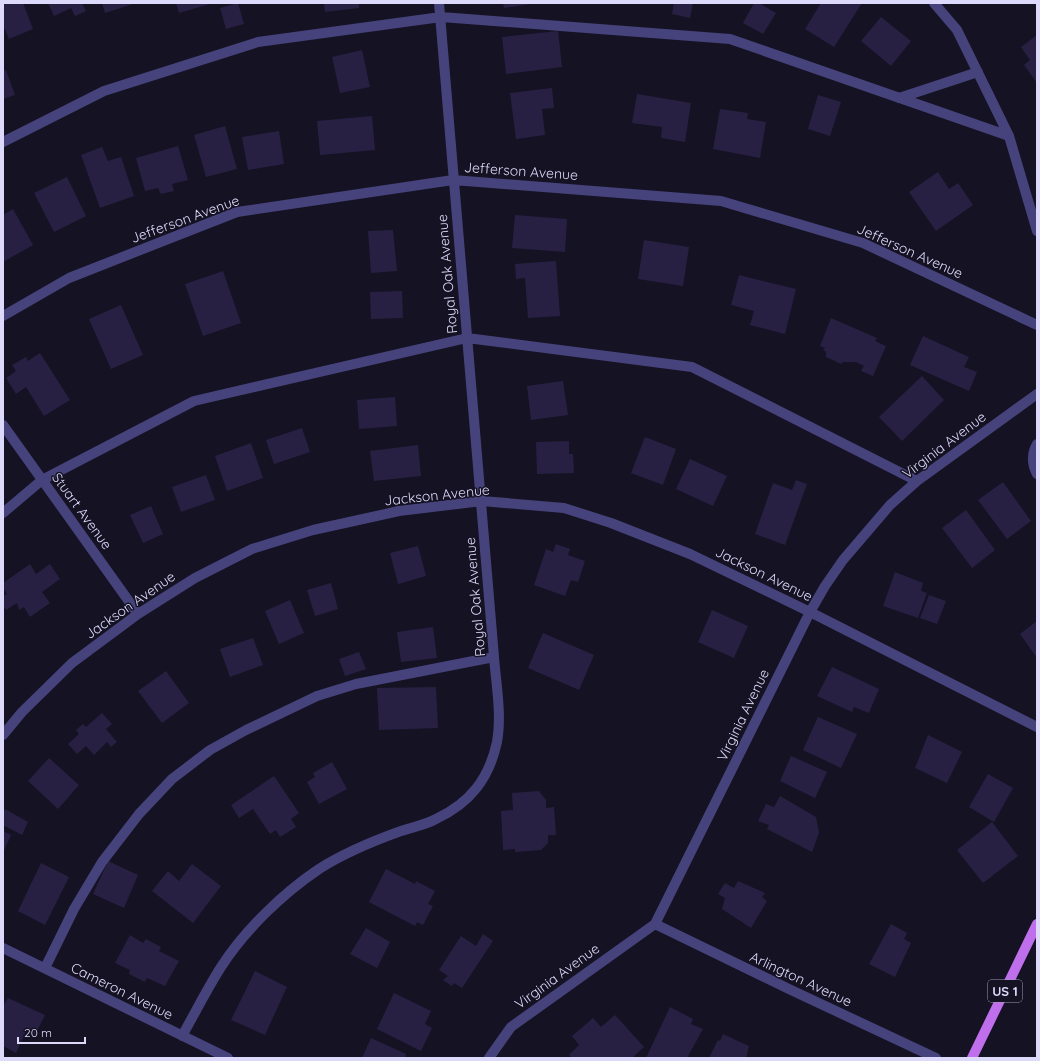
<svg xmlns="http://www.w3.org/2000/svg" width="1040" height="1061" viewBox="0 0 1040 1061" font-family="Quicksand,sans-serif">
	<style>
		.building { fill: #282042 }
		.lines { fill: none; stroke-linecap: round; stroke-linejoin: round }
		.minor { stroke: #46437c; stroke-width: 10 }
		.major { stroke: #bf6eec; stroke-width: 10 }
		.labels { text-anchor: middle; stroke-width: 3; stroke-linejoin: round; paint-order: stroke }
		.shield { fill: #151223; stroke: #a19dba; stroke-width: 1 }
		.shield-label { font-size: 13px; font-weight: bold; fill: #ddd9fa }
		.street-label { font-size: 14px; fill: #ddd9fa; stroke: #151223 }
	</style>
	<rect width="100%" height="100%" fill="#151223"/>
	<path class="building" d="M8,3H23L33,29L9,39L3,25V5Z
		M48,3H82L86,11L75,16L71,8L54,16Z
		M102,3H136L105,13Z
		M176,3H210V4L179,13Z
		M238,3L244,24L226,29L220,8Z
		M324,3H359V8L325,12Z
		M503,3H531V4L504,8Z
		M674,3H693L690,18L672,14Z
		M754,3H759L776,13L763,34L743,23Z
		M821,3H862L834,47L805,29Z
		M881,17L911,41L891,66L861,41Z
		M558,31L562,67L506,74L502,37Z
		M1037,35V83L1024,65L1030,60L1021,47Z
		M362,50L370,87L340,93L332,57Z
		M6,70L15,95L3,99V71Z
		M552,88L554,108L542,109L545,135L516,139L510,93Z
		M637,94L691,103L685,142L661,138L662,127L632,123Z
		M818,95L841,102L830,136L808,129Z
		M720,109L748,113L747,119L766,122L760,158L713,149Z
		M372,116L375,150L320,155L317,121Z
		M225,126L237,169L206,177L194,135Z
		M279,131L284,164L248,170L242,137Z
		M178,146L188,180L172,184L174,191L161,194L158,188L145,191L136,158Z
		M102,147L108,161L121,157L134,196L100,208L81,155Z
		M938,172L949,189L958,183L973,205L936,231L909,192Z
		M67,177L86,216L54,232L34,193Z
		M13,209L33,245L3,262V215Z
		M515,215L567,219L565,252L512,248Z
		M393,230L397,271L371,273L368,231Z
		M644,240L689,247L683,286L638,279Z
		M556,261L560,316L528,318L525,278L516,279L515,264Z
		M223,271L241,323L203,336L185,284Z
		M739,275L796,289L785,334L750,325L754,311L731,305Z
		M402,291L403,318L371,319L370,292Z
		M121,305L143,355L111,369L89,319Z
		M831,318L877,338L875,341L886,346L873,376L861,371L864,366L856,362H843L841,364L826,357V352L823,350L825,348L820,346Z
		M923,336L969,357L964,367L977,372L969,391L910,365Z
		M40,353L70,400L44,416L26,387L16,394L6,378L16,371L12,365L26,357L28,361Z
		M922,376L944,400L902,441L879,417Z
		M563,381L568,415L531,420L527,386Z
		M395,397L397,426L359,429L357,400Z
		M302,428L310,452L274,464L266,440Z
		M645,437L676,449L663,485L631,473Z
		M569,441V454H573L574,473L537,474L536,442Z
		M251,443L263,478L227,491L215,456Z
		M418,445L421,476L374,481L370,451Z
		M690,459L727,476L713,506L676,489Z
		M206,475L215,500L181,512L172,487Z
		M796,480L807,484L785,545L755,534L773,483L792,490Z
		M1003,482L1031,521L1007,539L978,500Z
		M151,506L163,534L143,543L130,515Z
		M966,510L995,550L972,568L942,528Z
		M556,544L570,549L568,555L585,561L578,582L571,580L565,596L534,585L546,549L553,552Z
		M418,546L426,576L398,584L390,553Z
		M30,564L36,574L50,564L60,579L42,592L50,603L30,617L24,607L19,610L17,603L6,610L3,605V596L7,594L3,588V583Z
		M895,572L923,583L921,591L927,593L918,618L883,606Z
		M331,583L338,609L315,616L307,590Z
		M929,595L946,601L937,624L920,618Z
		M290,600L304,633L279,644L265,611Z
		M712,610L748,626L734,658L698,642Z
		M1037,621V658L1020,634Z
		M433,627L437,658L401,662L397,632Z
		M543,633L594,655L579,690L528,668Z
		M253,638L263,665L230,677L220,649Z
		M359,652L366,669L345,676L339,659Z
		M832,667L879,689L869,713L854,707L852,712L817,696Z
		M166,671L189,703L162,723L138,691Z
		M436,687L438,728L379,730L377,688Z
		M102,713L112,724L106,729L117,742L111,747L107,742L94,755L86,746L77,754L68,744L79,734L76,730L83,724L86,727Z
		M818,717L857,734L841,768L803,750Z
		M928,735L962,752L947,783L915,768Z
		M791,756L827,772L815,798L780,781Z
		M49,758L79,785L58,809L28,781Z
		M332,762L347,789L319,804L307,782L315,777L313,773Z
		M988,774L1013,788L994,822L969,807Z
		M274,776L299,813L291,819L296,827L280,837L276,830L270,834L253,809L239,818L231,805Z
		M539,791L546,800V808L554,807L556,835H548V843L541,850L515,852V849L503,850L501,811L513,810L512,793Z
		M780,796L816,817L819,833L812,852L767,829L769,825L758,821L766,804L774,807Z
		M5,809L28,822L22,835L3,825V813Z
		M992,822L1018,856L983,883L957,850Z
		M3,831L11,835L3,853Z
		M108,861L138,875L124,908L93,894Z
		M41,863L69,877L45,925L18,911Z
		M192,864L221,886L193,923L152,891L168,871L179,881Z
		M386,869L415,884L416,881L435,891L428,904L433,906L423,925L417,922L415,926L369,902Z
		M738,881L765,893L762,897L767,901L751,928L722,909L725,898L718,894L725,883L734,888Z
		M891,924L907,933L904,939L911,943L895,977L869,964Z
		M366,928L390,942L377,968L350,954Z
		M483,934L493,941L462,988L454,983L452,986L443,980L448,976L439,970L461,936L476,946Z
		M130,935L143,943L146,939L161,947L159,951L179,961L165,986L147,978L145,982L129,974L130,970L115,963Z
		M255,971L287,987L265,1035L231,1020Z
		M394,993L431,1011L425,1024L432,1028L421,1051L377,1029Z
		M8,998L45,1015L35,1035L26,1031L16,1053L3,1046V1006Z
		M670,1007L693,1019L691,1024L703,1029L687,1058H646Z
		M615,1015L644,1047L632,1058H572L569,1055L579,1045L572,1036L593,1018L601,1027Z
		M723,1034L749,1046L746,1058H709L718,1040L720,1041Z
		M371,1038L406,1054L405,1058H362Z"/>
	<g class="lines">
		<path class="minor" d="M934,3L957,30L1009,136L1037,231
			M899,98L978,72
			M3,142L104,91L258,42L441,17L730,39L1009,136
			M3,316L69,278L237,212L453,180L721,201L863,243L1037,325
			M3,425L138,614
			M1037,444C1031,454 1032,465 1037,474
			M3,513L42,480L194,401L467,338L692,367L917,481
			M3,735L22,712L72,663L138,614L195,578L252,549L313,530L399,511L482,501L564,508L611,523L690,554L810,612L1037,727
			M655,924L791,990L936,1058
			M3,948L228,1058
			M45,968L74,909L102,862L139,814L172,779L210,750L246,730L317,696L356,684L494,657
			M182,1036C195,1013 207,989 221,967C245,930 282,894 319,869C344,853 373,841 401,831C413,827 425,825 436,819C470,803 489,779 497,742C502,715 496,684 494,657L439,3
			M489,1058L511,1027L655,924L810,612L825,586L843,560L890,505L917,481L1037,394"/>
		<path class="major" d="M972,1058L1037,924"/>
	</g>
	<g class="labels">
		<rect class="shield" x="988" y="980" width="34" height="22" rx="3"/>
		<g class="shield-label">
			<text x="1005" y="996">US 1</text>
		</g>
		<g class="street-label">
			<text transform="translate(521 171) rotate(4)" y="5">Jefferson Avenue</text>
			<text transform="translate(185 219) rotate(-20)" y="5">Jefferson Avenue</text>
			<text transform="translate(910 251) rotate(24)" y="5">Jefferson Avenue</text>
			<text transform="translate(447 274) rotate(-95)" y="5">Royal Oak Avenue</text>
			<text transform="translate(944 445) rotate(-37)" y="5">Virginia Avenue</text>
			<text transform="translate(437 495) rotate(-6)" y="5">Jackson Avenue</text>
			<text transform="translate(82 511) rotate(54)" y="5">Stuart Avenue</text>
			<text transform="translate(764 574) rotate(26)" y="5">Jackson Avenue</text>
			<text transform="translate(475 597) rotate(-95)" y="5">Royal Oak Avenue</text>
			<text transform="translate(130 605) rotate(-35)" y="5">Jackson Avenue</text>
			<text transform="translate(743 715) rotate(-64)" y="5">Virginia Avenue</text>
			<text transform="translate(557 976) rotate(-36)" y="5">Virginia Avenue</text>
			<text transform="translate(801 979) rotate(25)" y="5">Arlington Avenue</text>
			<text transform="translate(122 991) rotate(26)" y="5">Cameron Avenue</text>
		</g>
	</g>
	<rect width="1040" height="1061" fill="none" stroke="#ddd9fa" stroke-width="8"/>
	<path d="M18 1037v6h67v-6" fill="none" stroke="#ddd9fa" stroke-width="2"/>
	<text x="24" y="1037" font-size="12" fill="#ddd9fa" stroke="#151223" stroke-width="3" paint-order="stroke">20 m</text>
</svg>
